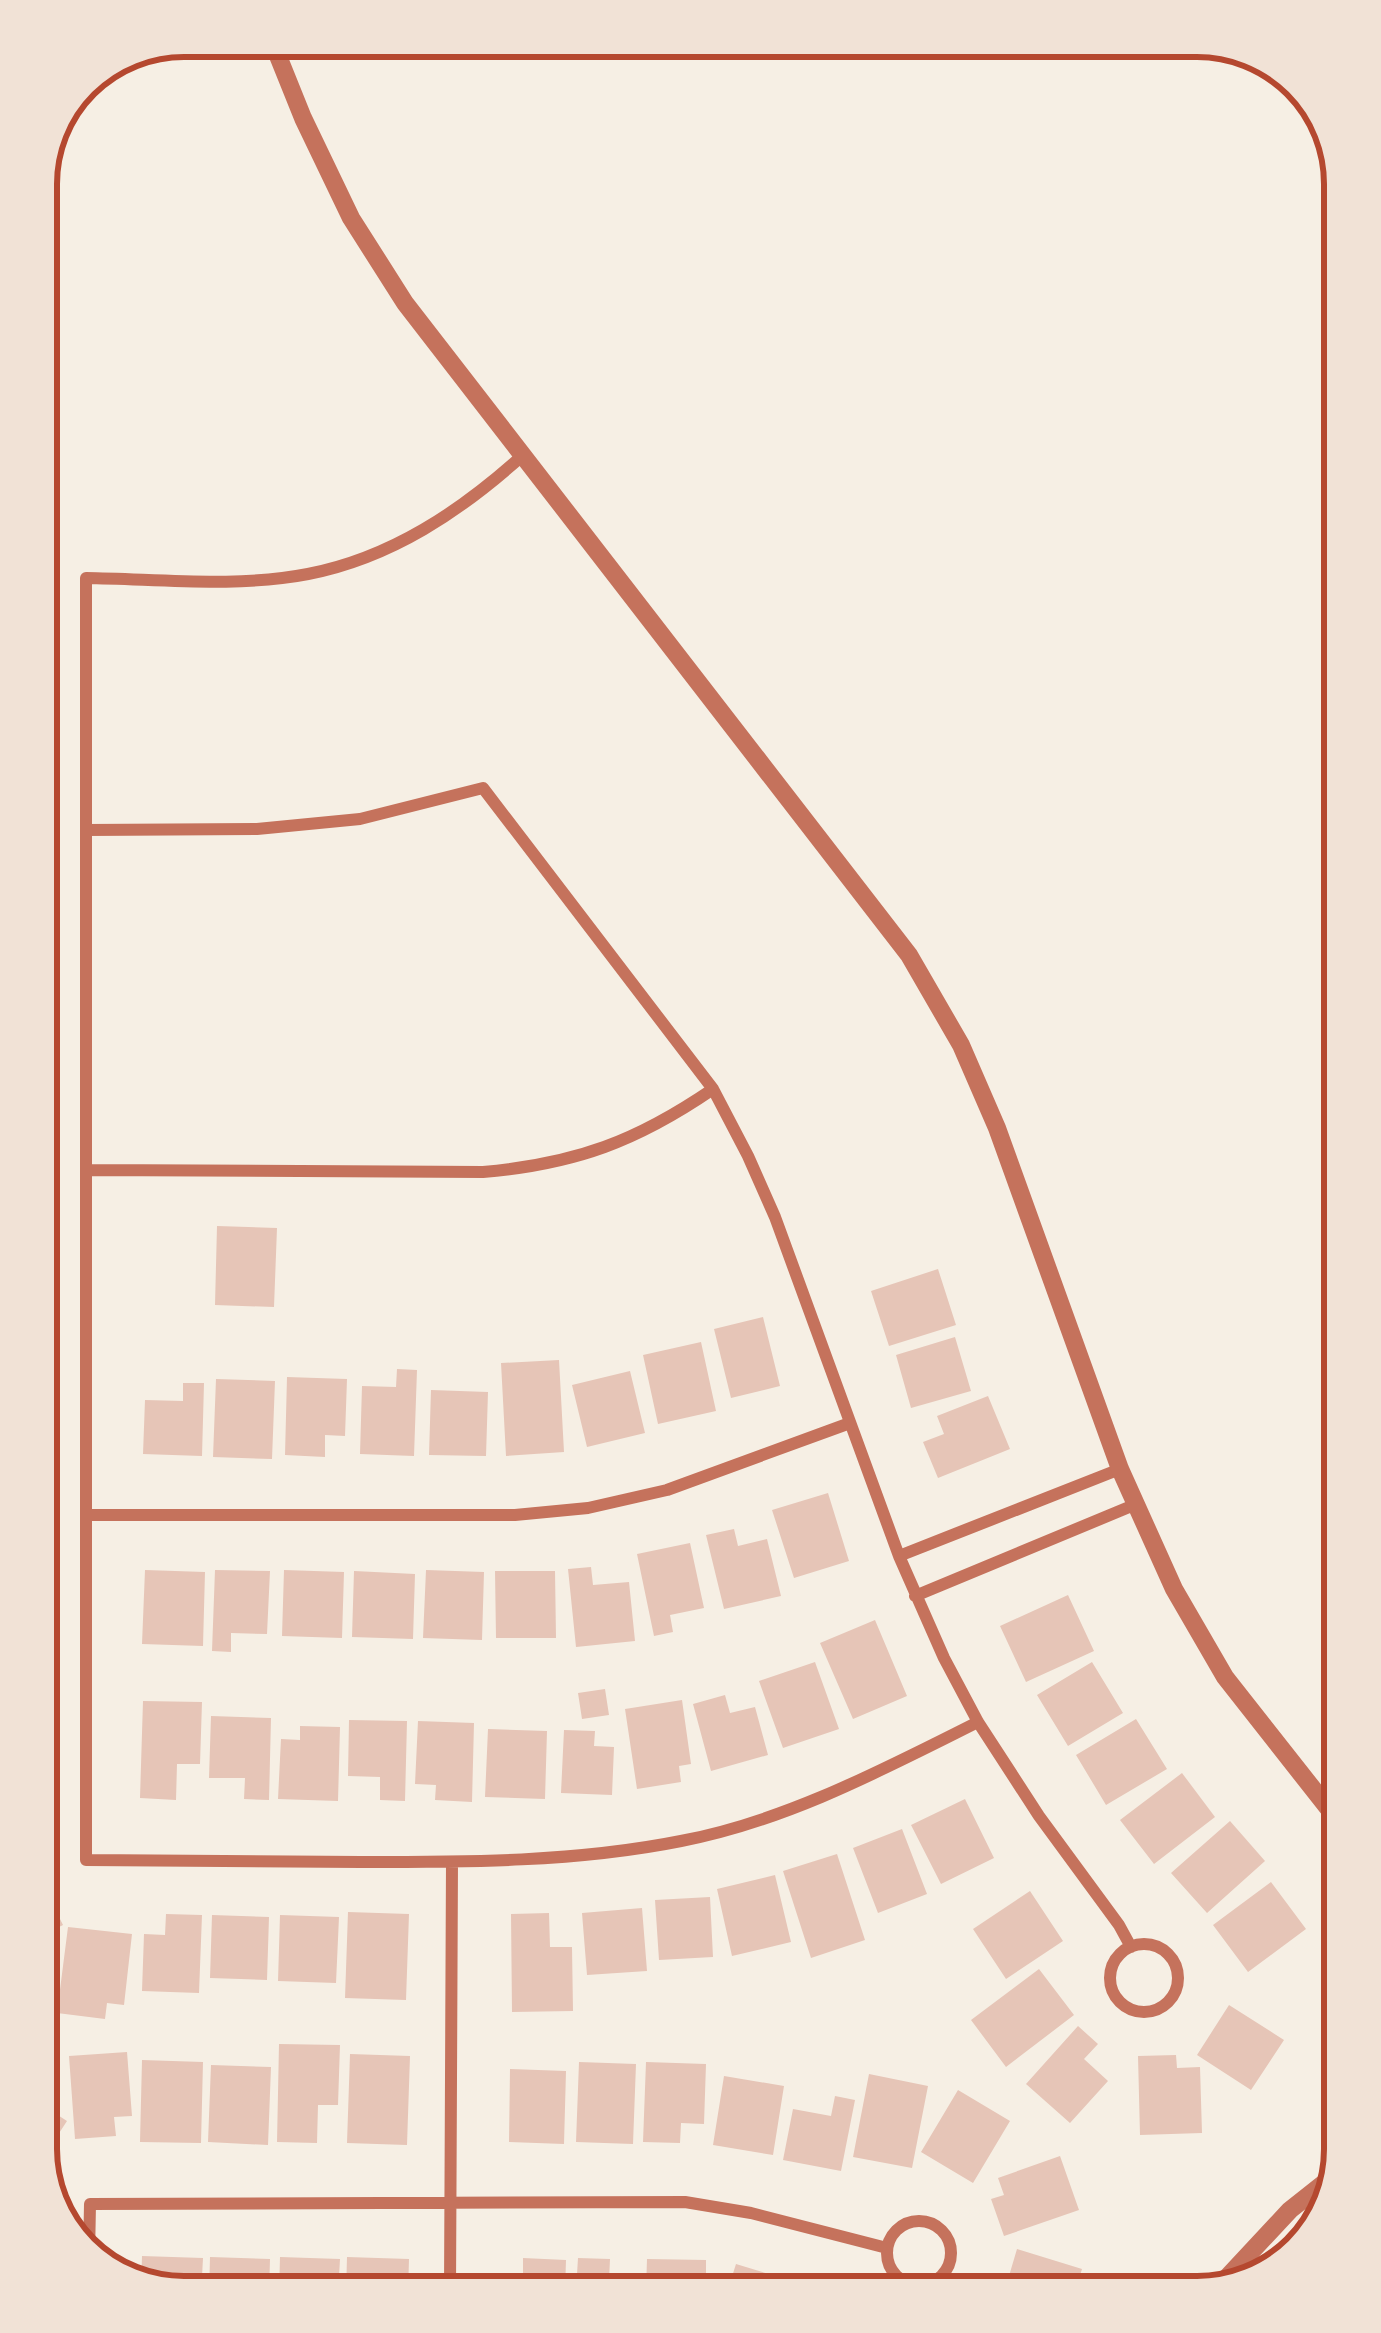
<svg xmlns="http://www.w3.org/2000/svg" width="1381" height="2333" viewBox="0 0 1381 2333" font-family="Bitter,serif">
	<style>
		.building { fill: #e6c5b7 }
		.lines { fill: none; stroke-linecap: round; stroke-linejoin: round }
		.minor { stroke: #c5725c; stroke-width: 12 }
		.tertiary { stroke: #c5725c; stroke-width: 18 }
		.rim { fill: none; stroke: #b5482f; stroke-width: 6 }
	</style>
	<rect width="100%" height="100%" fill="#f6efe4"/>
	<path class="building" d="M217,1226L277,1228L274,1307L215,1305Z
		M938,1269L956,1325L889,1346L871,1291Z
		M763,1317L780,1386L731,1398L714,1329Z
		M955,1337L971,1391L911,1408L896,1355Z
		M701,1342L716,1411L658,1424L643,1355Z
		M559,1360L564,1452L506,1456L501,1363Z
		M397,1369L417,1370L414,1456L360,1454L362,1386L396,1387Z
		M630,1371L645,1433L587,1447L572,1385Z
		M287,1377L347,1379L345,1436L325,1435V1457L285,1455Z
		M216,1379L275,1381L272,1459L213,1457Z
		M183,1383H204L202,1456L143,1454L145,1400L183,1401Z
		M431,1390L488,1392L486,1456L429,1455Z
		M988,1396L1010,1449L938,1478L923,1442L944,1434L937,1416Z
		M828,1493L849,1561L794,1578L772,1510Z
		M734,1529L738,1546L767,1539L781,1596L724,1609L706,1535Z
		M690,1543L704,1608L670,1615L673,1632L654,1636L637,1554Z
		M591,1567L593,1585L629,1582L635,1641L576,1647L568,1569Z
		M145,1570L205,1572L203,1646L142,1644Z
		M215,1570L270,1571L267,1634L231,1633V1652L212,1651Z
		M284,1570L344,1572L342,1638L282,1636Z
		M426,1570L484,1572L482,1640L423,1638Z
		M354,1571L415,1574L413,1639L352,1637Z
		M495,1571H555L556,1638H496Z
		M1068,1595L1094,1651L1026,1682L1000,1626Z
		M875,1620L907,1696L853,1719L820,1643Z
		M815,1662L839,1729L783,1748L759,1681Z
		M1092,1662L1123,1713L1068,1746L1037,1695Z
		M605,1689L609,1715L582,1719L578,1693Z
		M725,1695L730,1713L755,1707L768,1755L711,1771L693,1704Z
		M682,1700L691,1764L679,1766L681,1782L637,1789L625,1709Z
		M143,1701L202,1702L200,1764H177L176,1800L140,1798Z
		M211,1716L271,1718L269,1800L244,1799L245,1778H209Z
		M1136,1719L1167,1769L1106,1805L1076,1755Z
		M349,1720L407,1721L405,1801L380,1800V1777L348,1776Z
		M418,1721L474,1723L472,1802L435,1800L436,1785L415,1784Z
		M300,1726L340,1727L338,1801L278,1799L281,1739L300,1740Z
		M488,1729L547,1731L545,1799L485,1797Z
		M564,1730L595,1731L594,1746L614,1747L612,1795L561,1793Z
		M1182,1773L1215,1817L1154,1864L1120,1820Z
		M965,1799L994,1858L941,1884L911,1825Z
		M1230,1821L1265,1861L1207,1913L1171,1873Z
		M902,1829L927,1894L878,1913L853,1848Z
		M837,1854L865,1940L811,1958L783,1871Z
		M775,1875L791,1942L732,1956L717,1889Z
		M1271,1882L1306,1929L1248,1972L1213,1925Z
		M1030,1891L1063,1941L1006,1979L973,1929Z
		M49,1897L63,1925L49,1932Z
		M710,1897L713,1957L659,1960L655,1900Z
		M642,1908L647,1971L587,1975L582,1913Z
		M348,1912L409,1914L406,2000L345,1998Z
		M549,1913L550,1947H572L573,2011L512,2012L511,1914Z
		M166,1914L202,1915L199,1993L142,1991L144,1934L165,1935Z
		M212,1915L269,1917L267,1980L210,1978Z
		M280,1915L339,1917L336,1983L278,1981Z
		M68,1927L132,1934L124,2005L107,2003L105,2019L57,2013Z
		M1039,1969L1074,2015L1006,2067L971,2020Z
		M1229,2005L1284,2040L1251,2090L1197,2055Z
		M1078,2026L1098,2044L1084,2059L1108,2081L1070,2123L1026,2084Z
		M279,2044L340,2045L338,2105H318L317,2143L277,2142Z
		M127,2052L132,2116L114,2117L116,2136L75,2139L69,2056Z
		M350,2054L410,2056L407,2145L347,2143Z
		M1176,2055L1177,2068L1200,2067L1202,2133L1140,2135L1138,2056Z
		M142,2060L203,2062L201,2143L140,2142Z
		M579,2062L636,2064L633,2144L576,2142Z
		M646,2062L706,2064L704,2124L681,2123L680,2143L643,2142Z
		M211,2065L271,2067L268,2145L208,2142Z
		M510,2069L566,2071L564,2144L509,2142Z
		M869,2074L928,2086L912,2168L853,2157Z
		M724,2076L784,2086L773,2155L713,2145Z
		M958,2090L1010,2121L973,2183L921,2152Z
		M835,2096L855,2100L841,2171L783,2160L793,2109L831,2116Z
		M50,2110L67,2121L50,2147Z
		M1060,2156L1079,2210L1004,2236L991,2199L1004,2195L998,2178Z
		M1017,2249L1082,2269L1077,2285L1006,2286Z
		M142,2256L203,2258L201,2296L175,2297L141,2286Z
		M210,2257L270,2259L269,2295L209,2296Z
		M280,2257L340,2259L338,2295H279Z
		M347,2257L409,2259L408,2294H346Z
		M523,2258L566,2260L565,2291L506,2292L507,2273L523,2274Z
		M578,2258L610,2259L609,2281L635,2282V2291H576Z
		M647,2259L706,2260V2290H646Z
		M736,2264L792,2281L789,2288L728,2289Z"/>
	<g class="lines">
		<path class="minor" d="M523,455C461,511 391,558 308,574C236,588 159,579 86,578V1860C178,1861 269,1861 361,1862C468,1862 576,1862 681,1841C786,1821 882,1770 978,1722
			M86,830L257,829L360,819L483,788L713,1089L748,1156L775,1217L899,1556L944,1658L978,1722L1039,1816L1119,1925L1131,1947
			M86,1170L483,1172C576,1164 637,1141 713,1089
			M86,1515H515L588,1508L667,1490L850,1423
			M899,1556L1120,1469
			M915,1596L1134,1505
			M1110 1978a34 34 0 1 1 68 0a34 34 0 1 1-68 0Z
			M887 2253a32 32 0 1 1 64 0a32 32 0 1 1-64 0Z
			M89,2257L90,2204L685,2202L751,2213L887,2248
			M450,2293L452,1862"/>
		<path class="tertiary" d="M270,36L303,118L351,218L405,303L909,955L961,1045L997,1128L1120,1469L1174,1589L1225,1677L1343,1827
			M1222,2283L1290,2210L1338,2172"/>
	</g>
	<path d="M0 0H1381V2333H0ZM184 57H1197A127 127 0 0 1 1324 184V2149A127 127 0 0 1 1197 2276H184A127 127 0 0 1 57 2149V184A127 127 0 0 1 184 57Z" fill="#f1e2d6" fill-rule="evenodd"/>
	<path class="rim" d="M184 57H1197A127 127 0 0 1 1324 184V2149A127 127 0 0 1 1197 2276H184A127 127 0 0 1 57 2149V184A127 127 0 0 1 184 57Z"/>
</svg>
